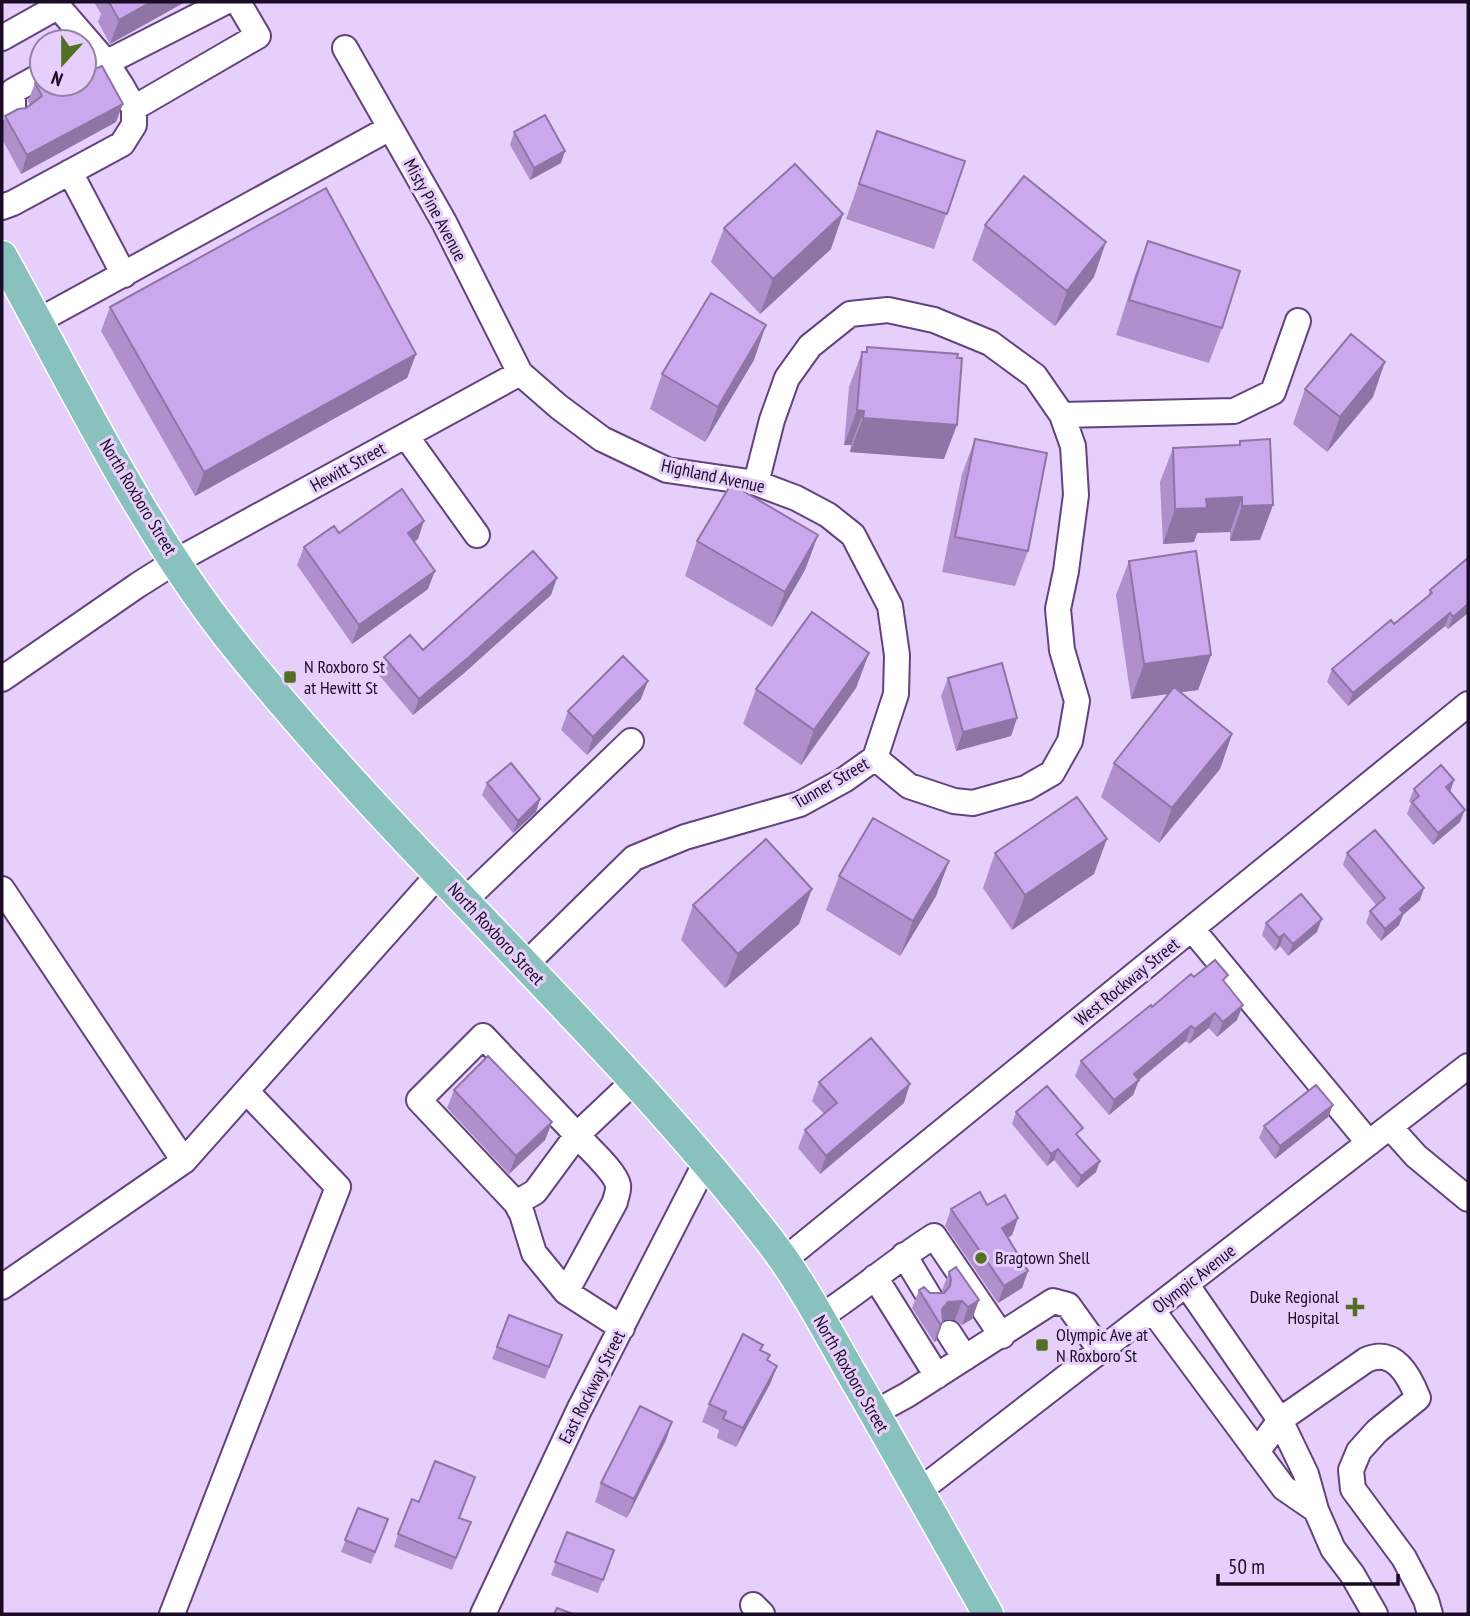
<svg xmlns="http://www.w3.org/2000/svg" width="1470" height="1616" viewBox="0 0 1470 1616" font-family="'PT Sans Narrow',sans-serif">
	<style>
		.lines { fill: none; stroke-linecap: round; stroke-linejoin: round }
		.minor-casing { stroke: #63427f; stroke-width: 28 }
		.major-casing { stroke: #fff; stroke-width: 33 }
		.minor { stroke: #fff; stroke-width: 24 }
		.major { stroke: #88c1bd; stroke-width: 30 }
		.wall { fill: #af90cc }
		.shaded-wall { fill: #8e75a6 }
		.building { fill: #cba7ed; stroke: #8e75a6; stroke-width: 2 }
		.poi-dot { fill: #526f24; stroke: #e6d0fb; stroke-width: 2.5 }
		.labels { text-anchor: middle; stroke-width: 6; stroke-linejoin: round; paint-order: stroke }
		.street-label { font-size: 18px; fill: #1a0c26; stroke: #e6d0fb }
		.poi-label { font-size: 18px; fill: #1a0c26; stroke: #e6d0fb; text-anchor: start }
	</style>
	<rect width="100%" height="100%" fill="#e6d0fb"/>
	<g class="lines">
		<g class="minor-casing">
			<path id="minor" d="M2,38L57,7
				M345,48L444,222L520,373L559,407L602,439L667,470L756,483L796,498L828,515L853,535L890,606L897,655L896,694L875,758
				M84,74L225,2
				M48,94L67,84
				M134,108L258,36L238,2
				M13,113V91L42,75
				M70,172L124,275
				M2,207L13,203L122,144L134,125V108L121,85L106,62L54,2
				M38,321L390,128
				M1062,415L1234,411L1273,392L1298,321
				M406,436L477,535
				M756,483L772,420L787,378L810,346L850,314L888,310L934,320L990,343L1035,376L1062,415L1073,446L1076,495L1066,571L1058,609L1062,650L1077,701L1070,741L1052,773L1026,788L973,803L954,801L909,786L875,758
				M2,679L138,585L176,561L520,373
				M2,889L184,1161
				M464,901L631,741
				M1192,929L1369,1143
				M525,965L634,858L685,837L800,804L844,780L875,758
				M1390,1127L1416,1156L1468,1199
				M516,1203L535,1192L577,1135L483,1036L419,1100L516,1203L522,1214L534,1253L566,1292
				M904,1255L930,1298
				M784,1260L1468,704
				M875,1277L937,1376
				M1186,1284L1280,1420L1306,1474L1316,1510L1333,1549L1352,1574L1375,1614
				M2,1287L184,1161L439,874
				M1153,1311L1284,1488L1316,1510
				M819,1318C859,1292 894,1261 934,1236L1002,1336
				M622,1328L566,1292L615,1202C616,1196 619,1191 618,1185C615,1171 587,1147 577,1135L634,1081
				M949,1333L965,1358
				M874,1413L907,1395L1053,1301L1068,1305L1101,1351
				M1257,1452L1280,1420L1366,1360C1394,1347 1409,1375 1418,1398L1377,1431L1359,1451L1351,1470L1353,1489L1404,1558L1426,1600L1430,1614
				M919,1491L1468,1066
				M753,1605L762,1614
				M172,1614L338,1187L246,1091
				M483,1614L579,1410L706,1162"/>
		</g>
		<g class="major-casing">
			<path id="major" d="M2,256C71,381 139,522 227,635C395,848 603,1026 770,1241C801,1281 825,1327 850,1371C897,1451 942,1533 988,1614"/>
		</g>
		<use href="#minor" class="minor"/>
		<use href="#major" class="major"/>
	</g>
	<path class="wall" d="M94,2H185L110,44L98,22L101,14Z
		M35,83L116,122L21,174L2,139V126L5,116L26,108L30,105L28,101Z
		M877,131L965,161L934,249L846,219Z
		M514,132L561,163L530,180L510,145Z
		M985,225L1094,277L1055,326L972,260Z
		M724,228L831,249L760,314L711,262Z
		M1148,241L1222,328L1209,363L1116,335L1135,275Z
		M110,307L416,354L407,378L195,496L101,331Z
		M867,347L944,459L850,452L851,445H844L849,387L862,352H865Z
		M754,360L705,442L650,409L662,374Z
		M1305,389L1373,397L1327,452L1293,424Z
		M975,439L1028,551L1015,586L942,572L962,474Z
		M1240,441L1273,505L1260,540L1230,541V532L1197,533L1194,542L1163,544L1160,482L1173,448L1238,445Z
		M339,533L418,539L414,542L428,589L352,644L297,565L304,547Z
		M818,535L805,570L772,627L685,576L697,541Z
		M1129,561L1211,655L1198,690L1180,692L1232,734L1220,769L1159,843L1101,797L1114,763L1168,694L1131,699L1116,595Z
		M1430,590L1468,613L1448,629L1445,626L1348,706L1327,682L1332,669L1394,624L1428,596Z
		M551,595L463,674L413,715L378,674L384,657L423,650Z
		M869,653L856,688L801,765L743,724L756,689Z
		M948,678L1017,718L1011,736L956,751L941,696Z
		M641,699L587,755L561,730L568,711Z
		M1454,780L1450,792L1460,822L1433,845L1407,814L1411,803L1409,801L1414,789Z
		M487,783L540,799L536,812L513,833L482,795Z
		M995,853L1094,874L1012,930L983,888Z
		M1347,853L1420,900L1403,915L1399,925L1381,941L1366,923L1370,911L1377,906L1343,865Z
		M949,861L936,896L900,956L826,910L839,876Z
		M693,905L799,924L725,988L681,940Z
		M1266,923L1317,932L1288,956L1280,946L1275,951L1262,935Z
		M1194,977L1225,984L1237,1020L1217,1037L1209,1028L1189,1044L1186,1041L1139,1080L1133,1095L1109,1115L1075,1076L1081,1061Z
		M819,1082L904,1103L820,1174L798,1148L805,1130L824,1114L812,1101Z
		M454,1090L552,1122L545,1140L509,1174L447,1108Z
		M1333,1105L1328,1117L1275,1159L1259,1138L1264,1126Z
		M1016,1112L1079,1137L1096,1172L1077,1188L1054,1160L1047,1166L1012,1124Z
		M987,1205L1018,1218L1012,1235L1008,1238L1028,1271L1022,1288L998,1303L945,1226L951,1209Z
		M949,1272L979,1300L972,1319L962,1325L955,1320H943L936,1341L934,1342L912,1308L919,1290L930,1293H943L942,1290Z
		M509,1315L562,1335L545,1379L492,1359Z
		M761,1350L768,1361L777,1366L770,1384L736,1447L717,1438L719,1430L702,1422L709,1404Z
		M666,1440L627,1518L595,1502L601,1483Z
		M358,1508L388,1519L371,1564L341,1552Z
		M459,1518L471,1522L452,1570L394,1547L398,1534Z
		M567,1532L614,1550L598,1593L551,1575Z"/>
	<path class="shaded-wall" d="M151,2H185L110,44L119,20Z
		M123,104L116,122L21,174L27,155Z
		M565,151L561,163L530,180L534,168Z
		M843,214L831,249L760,314L773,279Z
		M1106,242L1094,277L1055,326L1067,291Z
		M766,325L754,360L705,442L718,407Z
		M416,354L407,378L195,496L204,472Z
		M1385,362L1373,397L1327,452L1340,417Z
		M857,410L864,411L851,445H844Z
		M863,418L957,425L944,459L850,452Z
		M1242,497L1230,532L1197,533L1194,542L1163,544L1175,509L1206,499Z
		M1273,505L1260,540L1230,541L1242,506Z
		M424,521L418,539L401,551L408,533Z
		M818,535L805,570L772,627L785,592Z
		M435,571L428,589L352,644L359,625Z
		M557,578L551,595L463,674L413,715L419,699Z
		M1468,604V613L1448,629L1453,617Z
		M1450,613L1445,626L1348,706L1353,693Z
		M869,653L856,688L801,765L814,730Z
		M1211,655L1198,690L1131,699L1144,664Z
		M648,681L641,699L587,755L593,737Z
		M1017,718L1011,736L956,751L963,732Z
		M1232,734L1220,769L1159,843L1172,808Z
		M1454,780L1450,792L1446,787Z
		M540,799L536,812L513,833L518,821Z
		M1465,810L1460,822L1433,845L1438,833Z
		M1107,839L1094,874L1012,930L1025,895Z
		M949,861L936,896L900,956L913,921Z
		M1424,888L1420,900L1403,915L1399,925L1381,941L1385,929L1400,909Z
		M812,889L799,924L725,988L738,954Z
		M1322,919L1317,932L1288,956L1293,944Z
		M1284,934L1280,946L1275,951L1279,938Z
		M1243,1005L1237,1020L1217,1037L1223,1022Z
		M1215,1013L1209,1028L1189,1044L1195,1029Z
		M1191,1026L1186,1041L1139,1080L1133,1095L1109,1115L1114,1100L1134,1074Z
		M910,1084L904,1103L820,1174L826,1156Z
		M1333,1105L1328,1117L1275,1159L1280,1146Z
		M552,1122L545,1140L509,1174L516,1156Z
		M1058,1149L1054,1160L1047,1166L1051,1154Z
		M1100,1161L1096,1172L1077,1188L1081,1176Z
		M1018,1218L1012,1235L995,1245L1002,1228Z
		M1028,1271L1022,1288L998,1303L1004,1286Z
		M979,1300L972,1319L962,1325L968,1307Z
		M962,1301L955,1320H942V1309L948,1302Z
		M943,1322L936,1341L934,1342L940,1324Z
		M777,1366L770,1384L736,1447L743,1428Z
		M672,1422L666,1440L627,1518L634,1499Z"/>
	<path class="building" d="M109,2H151L119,20Z
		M102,66L123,104L27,155L5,116L18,109L26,108L42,96L35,83L40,78L42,84H44L46,88L55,91L69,84H84V75L87,72Z
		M545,115L565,151L534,168L514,132Z
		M877,131L965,161L947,214L859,184Z
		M795,164L843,214L773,279L724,228Z
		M1024,176L1106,242L1067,291L985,225Z
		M326,188L416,354L204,472L110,307Z
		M1148,241L1240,271L1222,328L1129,300Z
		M711,293L766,325L718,407L662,374Z
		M1351,334L1385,362L1340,417L1305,389Z
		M867,347L958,354L957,358H962L957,425L863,418L864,411L857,410L862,352H867Z
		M975,439L1047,453L1028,551L955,537Z
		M1270,439L1273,505L1242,506V497L1206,499L1207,508L1175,509L1173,448L1240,445V441Z
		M731,484L818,535L785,592L697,541Z
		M402,489L424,521L408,533L435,571L359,625L304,547L334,526L339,533Z
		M533,551L557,578L469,657L419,699L384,657L410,635L423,650Z
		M1196,551L1211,655L1144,664L1129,561Z
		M1468,558V604L1453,617L1450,613L1353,693L1332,669L1391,620L1394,624L1432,593L1430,590Z
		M812,612L869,653L814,730L756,689Z
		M623,656L648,681L593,737L568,711Z
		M1002,663L1017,718L963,732L948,678Z
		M1174,687L1232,734L1172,808L1114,763Z
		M511,763L540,799L518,821L487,783Z
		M1441,765L1454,780L1446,787L1465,810L1438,833L1412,802L1419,796L1414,789Z
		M1077,797L1107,839L1025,895L995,853Z
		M873,818L949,861L913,921L839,876Z
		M1375,830L1424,888L1400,909L1403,913L1385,929L1370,911L1385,898L1347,853Z
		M766,839L812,889L738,954L693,905Z
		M1301,894L1322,919L1293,944L1284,934L1279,938L1266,923Z
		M1215,960L1228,975L1223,980L1243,1005L1223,1022L1215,1013L1195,1029L1191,1026L1134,1074L1139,1080L1114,1100L1081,1061L1151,1005L1152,1007L1191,974L1194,977Z
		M871,1038L910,1084L826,1156L805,1130L837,1103L819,1082Z
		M488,1056L552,1122L516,1156L454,1090Z
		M1316,1085L1333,1105L1280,1146L1264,1126Z
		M1047,1086L1083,1128L1076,1134L1100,1161L1081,1176L1058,1149L1051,1154L1016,1112Z
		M980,1192L987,1205L1005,1195L1018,1218L1002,1228L1028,1271L1004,1286L951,1209Z
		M956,1267L979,1300L968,1307L962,1301L948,1302L942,1309L943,1322L940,1324L919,1290L924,1287L930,1293H944L950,1286L951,1279L949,1272Z
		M509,1315L562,1335L549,1367L497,1347Z
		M743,1334L763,1345L760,1350L770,1355L767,1360L777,1366L743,1428L723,1419L726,1412L709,1404Z
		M640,1406L672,1422L634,1499L601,1483Z
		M435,1461L475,1477L459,1518L471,1522L456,1558L398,1534L412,1499L419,1502Z
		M358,1508L388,1519L375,1552L345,1540Z
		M567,1532L614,1550L603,1580L555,1562Z
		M557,1608L573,1614H554Z"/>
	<g class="poi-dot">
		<rect x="283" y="670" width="14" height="14" rx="3.5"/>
		<circle cx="981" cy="1258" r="7"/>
		<path d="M1351.5 1296.5h7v7h7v7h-7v7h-7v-7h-7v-7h7z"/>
		<rect x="1035" y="1338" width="14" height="14" rx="3.5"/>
	</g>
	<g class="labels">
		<g class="street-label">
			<text transform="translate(435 210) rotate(62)" y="6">Misty Pine Avenue</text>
			<text transform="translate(348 467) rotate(-29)" y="6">Hewitt Street</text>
			<text transform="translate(713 476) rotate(12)" y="6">Highland Avenue</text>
			<text transform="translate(138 497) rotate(59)" y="6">North Roxboro Street</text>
			<text transform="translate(831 783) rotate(-30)" y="6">Tunner Street</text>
			<text transform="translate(496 934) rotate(47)" y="6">North Roxboro Street</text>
			<text transform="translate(1127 982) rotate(-39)" y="6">West Rockway Street</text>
			<text transform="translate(1194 1279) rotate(-38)" y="6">Olympic Avenue</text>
			<text transform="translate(851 1374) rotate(60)" y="6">North Roxboro Street</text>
			<text transform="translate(592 1387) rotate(-63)" y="6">East Rockway Street</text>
		</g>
		<g class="poi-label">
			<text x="304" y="673">N Roxboro St<tspan x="304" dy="21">at Hewitt St</tspan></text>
			<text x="995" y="1264">Bragtown Shell</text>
			<text x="1339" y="1303" text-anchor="end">Duke Regional<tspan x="1339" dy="21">Hospital</tspan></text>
			<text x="1056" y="1341">Olympic Ave at<tspan x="1056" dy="21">N Roxboro St</tspan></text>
		</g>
	</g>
	<rect width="1470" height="1616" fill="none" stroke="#1a0c26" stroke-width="7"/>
	<g transform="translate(63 63) rotate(201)"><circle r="33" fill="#e6d0fb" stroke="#9482a6" stroke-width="2"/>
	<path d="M0-5L12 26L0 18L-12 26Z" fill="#526f24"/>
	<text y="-10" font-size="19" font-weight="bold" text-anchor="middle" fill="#1a0c26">N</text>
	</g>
	<path d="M1218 1574v10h180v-10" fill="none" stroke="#1a0c26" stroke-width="3.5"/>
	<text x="1228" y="1574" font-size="21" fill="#1a0c26" stroke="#e6d0fb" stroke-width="5" paint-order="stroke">50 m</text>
</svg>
